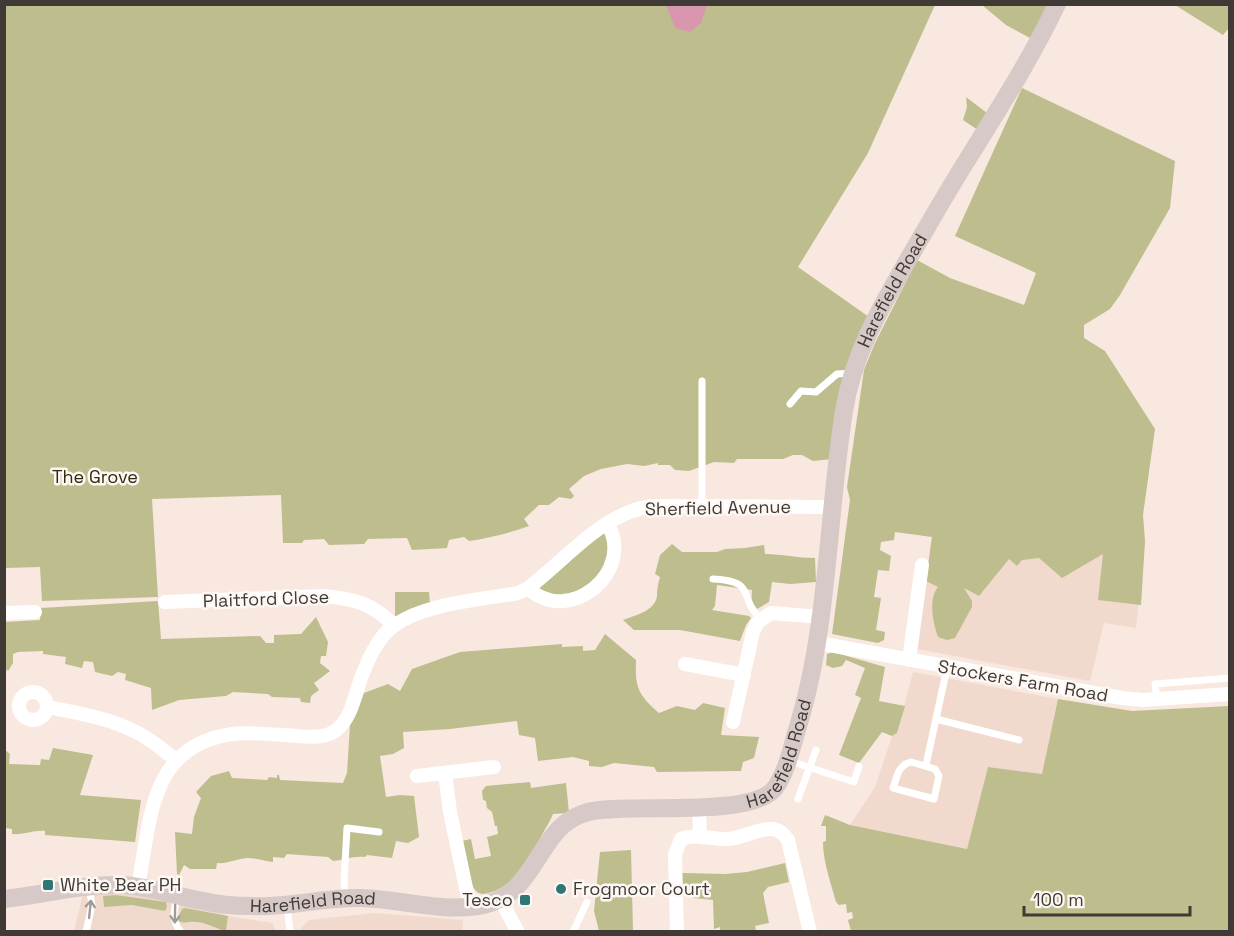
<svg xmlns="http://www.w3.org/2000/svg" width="1234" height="936" viewBox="0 0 1234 936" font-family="'Space Grotesk',sans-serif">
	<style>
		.built { fill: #f1dacd }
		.green { fill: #bebd8d }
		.water { fill: #d997af }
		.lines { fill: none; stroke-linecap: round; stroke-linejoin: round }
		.lane { stroke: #fff; stroke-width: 7 }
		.street { stroke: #fff; stroke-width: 14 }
		.secondary { stroke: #d6c9c7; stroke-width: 18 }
		.oneway { stroke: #a09c9b }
		.poi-dot { fill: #2e7774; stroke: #fef8f4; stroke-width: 2 }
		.labels { text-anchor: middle; stroke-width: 5; stroke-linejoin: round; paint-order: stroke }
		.street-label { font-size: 18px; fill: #403a37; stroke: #fef8f4 }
		.park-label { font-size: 18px; fill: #2c2b0e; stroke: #fef8f4 }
		.poi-label { font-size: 18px; fill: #403a37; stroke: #fef8f4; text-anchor: start }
	</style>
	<rect width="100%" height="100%" fill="#f8e8df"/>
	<path class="built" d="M942,469L1145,541L1136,628L1104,623L1090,681L917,649L935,511Z
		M913,672L1058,699L1042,775L988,767L967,849L850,825L875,787L892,736L897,733Z
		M117,891L206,909L228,916L272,923L276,931L74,932L82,897L90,893Z
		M374,913L463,920L462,931H302L301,928L309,920Z"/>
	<path class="green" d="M5,5H935L868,153L798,267L869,317L832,459L813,461L802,455H793L783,459H737L734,463L714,462L689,471L675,470L670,465H658V463L644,466L627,464L601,469L584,476L569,489L574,496L571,499L559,497L549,505H539L524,519L529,526C510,533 489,538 469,541L464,537L449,540L447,548L412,550L407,538L368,539L364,544L329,545L324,539L304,540L302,543H283L281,495L152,499L158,597L42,601L40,567L5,568Z
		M982,5H1050L1032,39L1006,25Z
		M1175,5H1229V28L1223,35Z
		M1022,88L1175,161L1170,208L1120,295L1110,309L1084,325V338L1105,351L1155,429L1143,515L1145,541L1141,605L1098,600L1103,554L1062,578L1039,558L1022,560L1017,566L1009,559L979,596L964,588L972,601V607L955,638L947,640L938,637C933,623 928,599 938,587L926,581L932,537L895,532L894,540L881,542L880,550L891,556L889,571L878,570L874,597L881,598L876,630L885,632L884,640L878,643L832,634L850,500L847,487L864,370L875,343L917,260L950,278L1024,305L1036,273L955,236Z
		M966,97L987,113L978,130L963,120L967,107Z
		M602,533L606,534L610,547L600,577L572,594L549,596L539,589L540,587Z
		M672,544L682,552H717L725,549L745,548L764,545L765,554C782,554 797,558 815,558L816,582L790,584L772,582L769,602L757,609L751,606L752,590L717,585L715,606L712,610L749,616L751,618L746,625L740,641L680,630H634L623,620C636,615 655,611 657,596C657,589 658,584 660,577L655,574L660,555Z
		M395,592H429L430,606L398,616H395Z
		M158,601L161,639L260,636L266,643H274V635L301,634L316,617L328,642L326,656H321L320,663L330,671L314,683L319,690L311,696L310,703L301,702L300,698L272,697L268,694L233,692L226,696L179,700L152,710L151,688L125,680L126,674L118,672L112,676L95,672L93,662L84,661L82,668L65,664L66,657L43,654V651L18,652L13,654V663L8,671L5,669V622L40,620L41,608Z
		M605,634L636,660C635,688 638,694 659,713L677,706L695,710L703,703L725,708L721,735L759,737L754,758L743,762L741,771L657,772L654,767L614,763L602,767L589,766V761L573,757L538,761L535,738L519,735L517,721L450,729L403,732L404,748L393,754L380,756L386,797L400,795L414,796L419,837L408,843L396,841L392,858L367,855L365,857C353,856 344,860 333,861L328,857L287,854L284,858L273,857V862C264,861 256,858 247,858C236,859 227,864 217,863L216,869H190L184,865L179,875L177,874L175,832L192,834L194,817L201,798L196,792L211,776L229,771L232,778L267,780L269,777L277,778V775H279L280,780L343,783L347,773L350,725L364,693L388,684L400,691L412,669L460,652L562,644V647L583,646V651L595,650Z
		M833,652L885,667L879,701L905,706L897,733L892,736L882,732L859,763L839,755L861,698L855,695L865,668L846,660L842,666L833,668L826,665L827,654Z
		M1058,699L1132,711L1229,706V931H851L848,920L853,918L852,912L847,913L846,904L839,905L836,902C831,883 823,862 823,842L826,841V826H821L825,815L850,825L967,849L988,767L1042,774Z
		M53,748L93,755L80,795L141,800L135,842L45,835V831C34,830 24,835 12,834V829L5,828L4,749L10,754L9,764L40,765L41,759L49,760Z
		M530,782L531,788L566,783L569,813L553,814C550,822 545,828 542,835C529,859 517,885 489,893C485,894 480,895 476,891C469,885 464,851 462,841L471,839L475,859L491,856L487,837L498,834L497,826H495L492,812L487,808L486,801L483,800L482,791L486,786Z
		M631,850L633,931H599L594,911L600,852Z
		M785,863L789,882L768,887L763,893L769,923L755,926L756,931H720V927L714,929L713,900L694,898L693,894H682L681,873L725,874L747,872Z
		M116,895L166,902L167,907L165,911L132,905L104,907L103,896Z
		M185,908L228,916L226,931C216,929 208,923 197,922C188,921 184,925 177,920L182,909Z"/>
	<path class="water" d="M666,5V4L707,5L701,23L690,32L675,28Z"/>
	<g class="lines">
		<path class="lane" d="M790,404L801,391L816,392L837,374L852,373
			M702,507V381
			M713,579C758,581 737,597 761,619
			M1157,699L1155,684L1230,678
			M936,719L1019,740
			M790,761L854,782L859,766
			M911,762L935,769L939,776L934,799L893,788C897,777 898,765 911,762Z
			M926,765L947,668
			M798,799L816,750
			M177,898C174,911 171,920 181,932
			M345,898L344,881L347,828L379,832
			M287,905L290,932
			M86,932L92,905L89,887
			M573,932L587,902"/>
		<path class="street" d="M528,588C568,627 637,572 607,523
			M165,602L324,596C355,599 371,603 394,625
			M4,613L35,612
			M818,643L1122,698L1142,700L1230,694
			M909,660L922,565
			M685,664L744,675
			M19 706a14 14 0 1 1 28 0a14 14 0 1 1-28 0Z
			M48,707C78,713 110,718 138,733C152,740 164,751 176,760
			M733,722L753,632L758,622L771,613L821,617
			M445,773L450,812L470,907
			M417,776L494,767
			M699,806L700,837
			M138,886C151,821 148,746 232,734C248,732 266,734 282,735C299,735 321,741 335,731C351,720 355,695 361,678C368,660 378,636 395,625C426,603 481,600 518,593L528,588C567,559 601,513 652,506L832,507
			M500,899L518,932
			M677,932L675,854L681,839C696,833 712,840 728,839C742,838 755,830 769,829C778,828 784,834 788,840L810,932"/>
		<path class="secondary" id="s1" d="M4,899C43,895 81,884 121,885C149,886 175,896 203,901C219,905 236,906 252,906C289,908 324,897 361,898C399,899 439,912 478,906C541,896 534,826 588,812C629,802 752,819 775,788C786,773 791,751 796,733C829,629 827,518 844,411C853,354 881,307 909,258C929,224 948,190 969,157C1000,107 1032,57 1057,4"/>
	</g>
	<defs><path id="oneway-shaft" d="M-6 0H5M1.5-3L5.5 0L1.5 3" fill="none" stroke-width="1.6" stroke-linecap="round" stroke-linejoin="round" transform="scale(1.5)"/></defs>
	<g class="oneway">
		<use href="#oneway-shaft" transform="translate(90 909) rotate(-84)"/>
		<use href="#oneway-shaft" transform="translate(175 914) rotate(91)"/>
	</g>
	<g class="poi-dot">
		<rect x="42" y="879" width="12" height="12" rx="3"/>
		<circle cx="561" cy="889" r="6"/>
		<rect x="519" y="894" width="12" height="12" rx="3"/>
	</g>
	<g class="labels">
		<g class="street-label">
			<text dy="6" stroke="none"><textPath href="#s1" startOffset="1335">Harefield Road</textPath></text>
			<text transform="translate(718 508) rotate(-1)" y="6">Sherfield Avenue</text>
			<text transform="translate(266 599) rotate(-2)" y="6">Plaitford Close</text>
			<text transform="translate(1023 681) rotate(10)" y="6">Stockers Farm Road</text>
			<text dy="6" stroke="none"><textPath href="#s1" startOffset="850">Harefield Road</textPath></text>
			<text dy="6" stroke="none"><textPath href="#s1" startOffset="312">Harefield Road</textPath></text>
		</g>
		<g class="park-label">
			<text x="95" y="483">The Grove</text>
		</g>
		<g class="poi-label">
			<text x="60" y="891">White Bear PH</text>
			<text x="573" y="895">Frogmoor Court</text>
			<text x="513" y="906" text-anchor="end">Tesco</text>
		</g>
	</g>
	<rect width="1234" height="936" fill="none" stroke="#403a37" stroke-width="12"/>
	<path d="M1024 906v9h166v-9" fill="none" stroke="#403a37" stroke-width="3"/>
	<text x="1033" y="906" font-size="18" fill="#403a37" stroke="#fef8f4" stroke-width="4.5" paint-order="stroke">100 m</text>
</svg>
